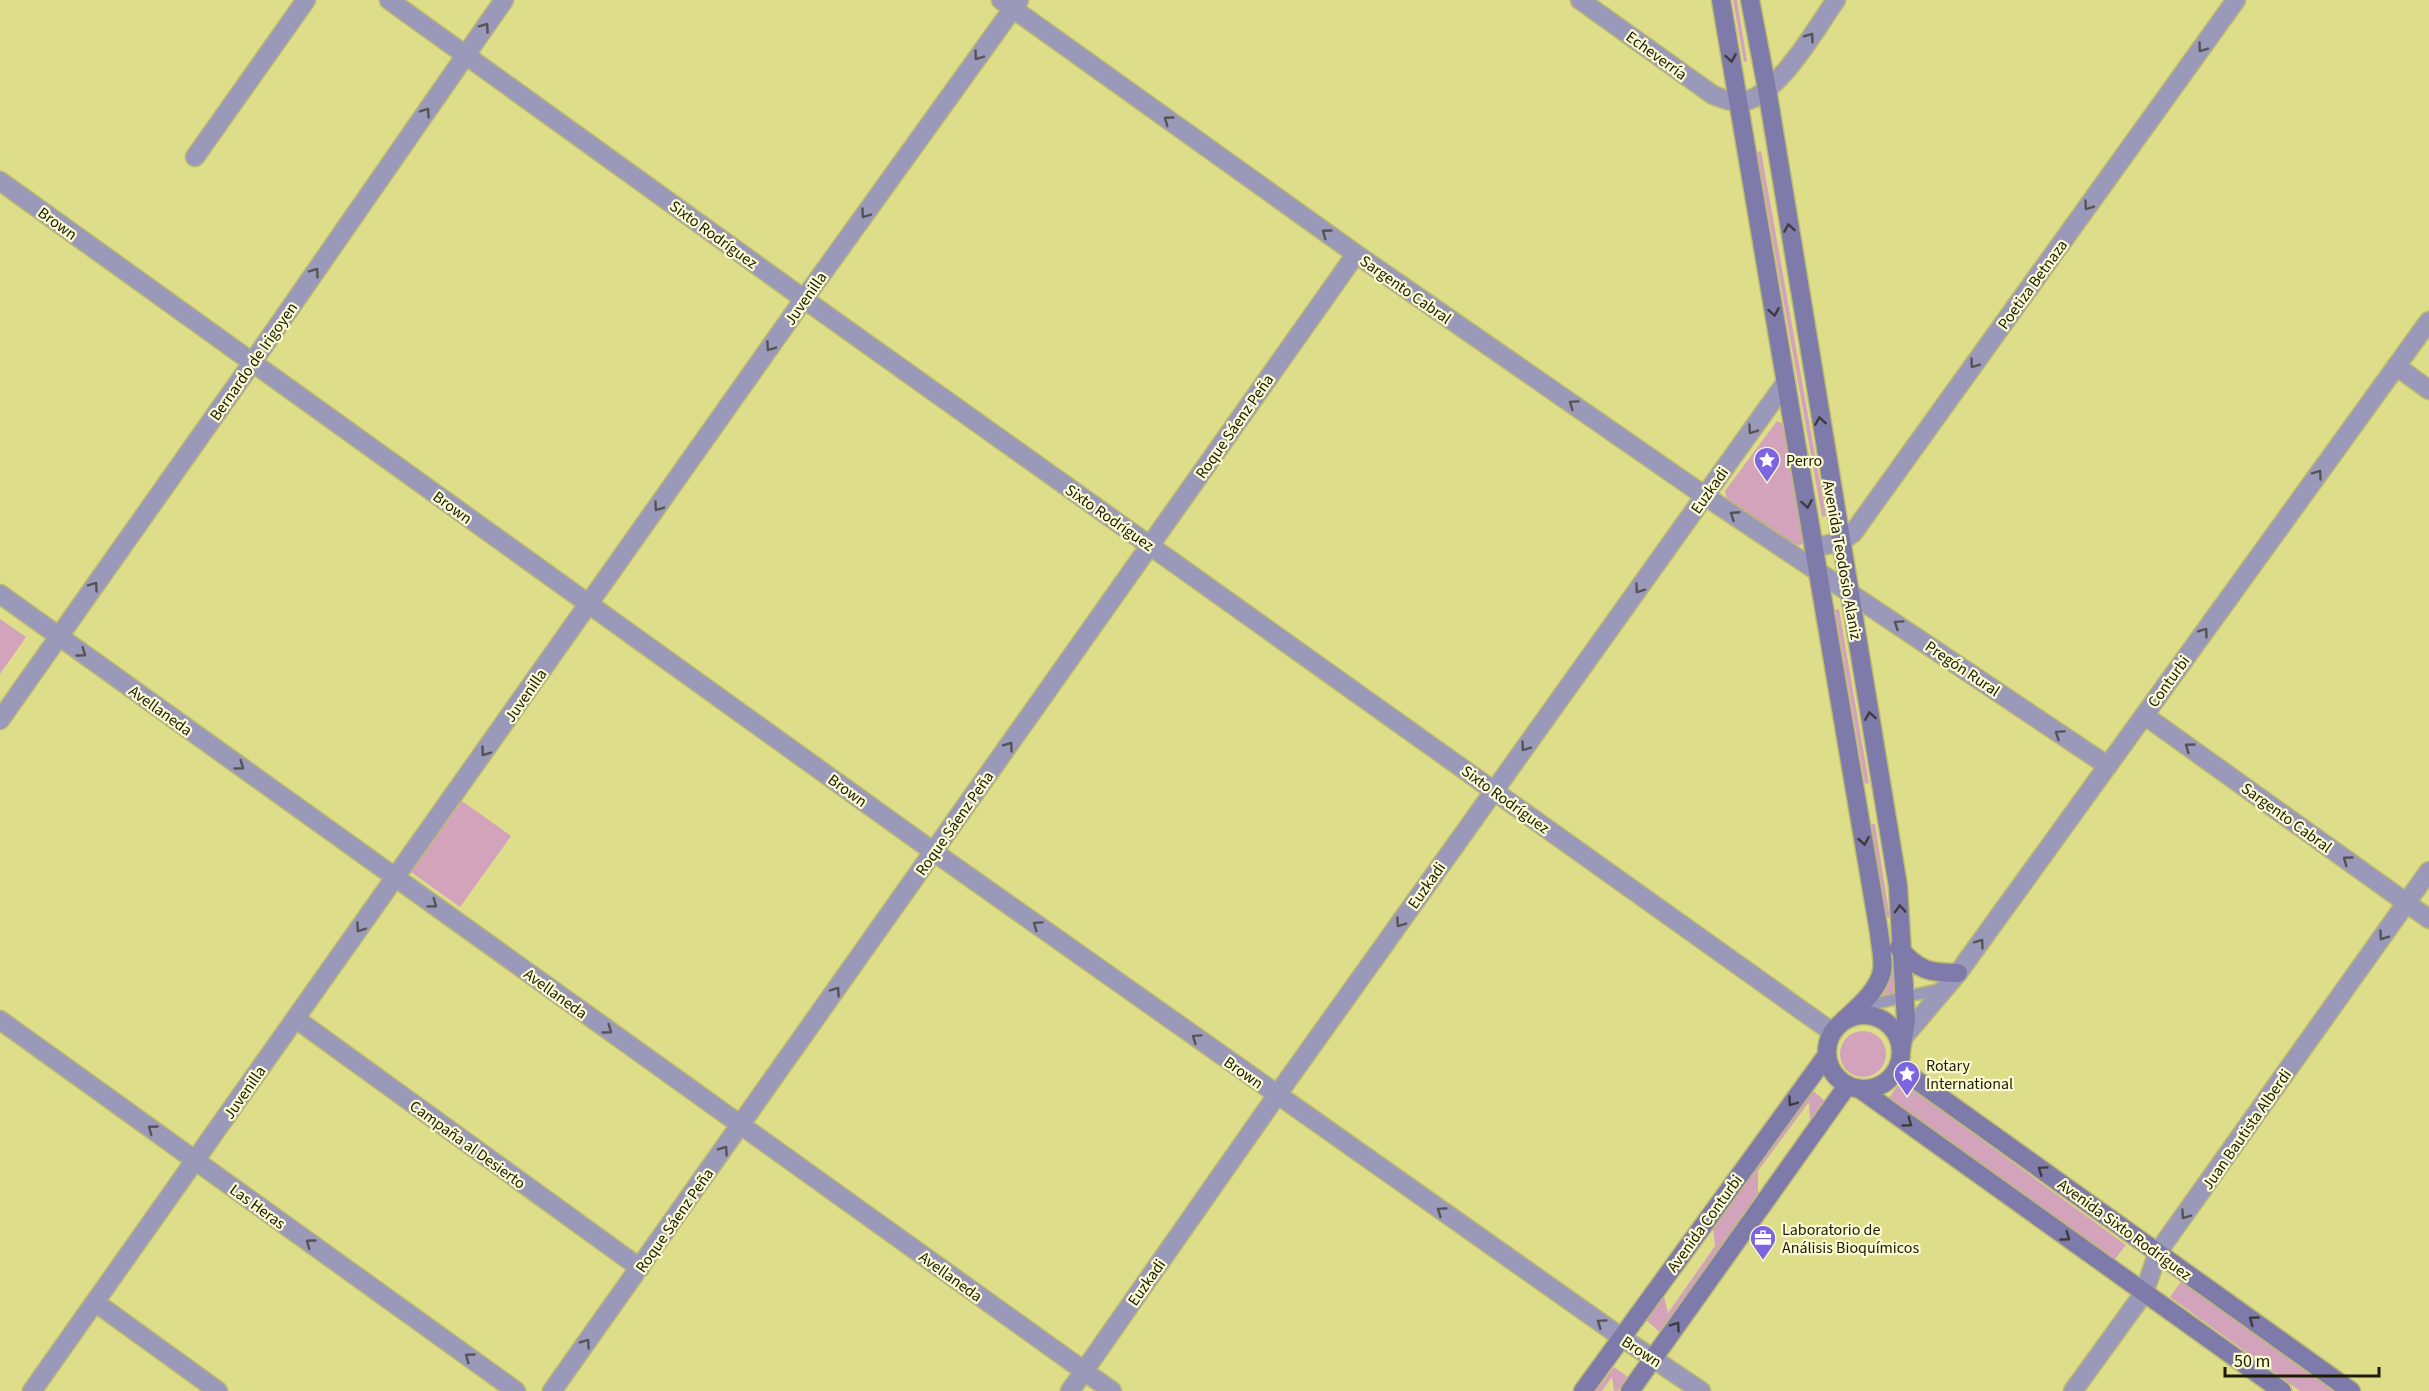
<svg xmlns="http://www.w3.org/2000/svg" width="2429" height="1391" viewBox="0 0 2429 1391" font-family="'Source Sans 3',sans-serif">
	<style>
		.green { fill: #d2a3ba }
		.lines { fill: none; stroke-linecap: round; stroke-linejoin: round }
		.service-casing { stroke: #bbba71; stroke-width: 14 }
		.minor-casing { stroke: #bbba71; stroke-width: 21 }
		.secondary-casing { stroke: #bbba71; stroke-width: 21 }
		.service { stroke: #9b99b9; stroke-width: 10 }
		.minor { stroke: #9b99b9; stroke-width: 18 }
		.secondary { stroke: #7e7aa9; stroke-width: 18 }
		.oneway { stroke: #555353 }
		.oneway2 { stroke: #3e3c3b }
		.labels { text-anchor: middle; stroke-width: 4.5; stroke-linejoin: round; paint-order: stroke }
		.street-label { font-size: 16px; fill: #1c1a00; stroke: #fbfbd3 }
		.poi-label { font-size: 16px; fill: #1c1a00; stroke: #fbfbd3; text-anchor: start }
	</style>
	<rect width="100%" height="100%" fill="#dedd8a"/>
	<path class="green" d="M1733,0H1737L1747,61L1744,62Z
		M1761,151L1826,516L1822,517L1757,152Z
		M1777,421L1786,426L1806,544L1793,546L1727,500L1725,491Z
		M1839,609L1869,783L1865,784L1835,610Z
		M0,619L26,637L0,674Z
		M462,801L511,836L460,907L411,872Z
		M1871,824H1875L1890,918H1886Z
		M1894,959L1897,992L1880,995Z
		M1840 1054a23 23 0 1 1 46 0a23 23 0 1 1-46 0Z
		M1901,1081L2126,1245L2113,1262L1889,1098Z
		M1811,1089L1825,1101L1810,1122L1809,1102L1758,1171V1195L1660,1332L1646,1320L1664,1296L1668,1313L1715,1246L1713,1227Z
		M2183,1279L2337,1391H2300L2170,1297Z
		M1614,1367L1628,1377L1618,1391H1614L1612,1377L1602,1391H1596Z"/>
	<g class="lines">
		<g class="service-casing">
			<path id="service" d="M1860,1007L1945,988"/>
		</g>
		<g class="minor-casing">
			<path id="minor" d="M389,0L804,299L1832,1032
				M1001,0L1356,254L1705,496L2108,766
				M1580,0L1713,95C1721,98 1732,103 1740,102C1777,99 1816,28 1836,0
				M195,157L306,0
				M0,181L934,852L1621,1337L1701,1391
				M2396,366L2429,390
				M1814,548L1842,541L1853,533L2236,0
				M0,594L1112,1391
				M2144,715L2429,919
				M0,720L252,363L504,0
				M296,1019L640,1268
				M0,1020L516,1391
				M1903,1038L1958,973L2429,321
				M95,1302L218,1391
				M32,1391L804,299L1019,0
				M552,1391L1356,254
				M1070,1391L1277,1095L1786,382
				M2073,1391L2144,1293L2158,1252L2429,871"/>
		</g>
		<g class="secondary-casing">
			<path id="secondary" d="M1721,0L1879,932C1880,944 1884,959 1882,971C1878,991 1857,1008 1843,1021
				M1750,0L1767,89L1898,886L1906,1020L1901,1051
				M1899,948C1918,971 1931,973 1958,973
				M1827 1052a37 37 0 1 1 74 0a37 37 0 1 1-74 0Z
				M1898,1067L2351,1391
				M1860,1089L2282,1391
				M1583,1391L1827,1055
				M1630,1391L1847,1086"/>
		</g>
		<use href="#service" class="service"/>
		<use href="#minor" class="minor"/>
		<use href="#secondary" class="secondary"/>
	</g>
	<defs><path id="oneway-chevron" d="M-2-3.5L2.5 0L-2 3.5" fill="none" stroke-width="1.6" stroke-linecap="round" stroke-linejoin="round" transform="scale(1.5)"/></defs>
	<g class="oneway">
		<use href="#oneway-chevron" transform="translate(485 27) rotate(-55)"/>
		<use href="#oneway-chevron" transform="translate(1810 37) rotate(-54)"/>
		<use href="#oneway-chevron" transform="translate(2202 48) rotate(126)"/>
		<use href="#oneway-chevron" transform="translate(978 56) rotate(126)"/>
		<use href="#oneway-chevron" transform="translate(426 112) rotate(-55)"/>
		<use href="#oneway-chevron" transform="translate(1168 120) rotate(-144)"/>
		<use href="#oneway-chevron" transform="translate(2088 206) rotate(126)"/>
		<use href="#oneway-chevron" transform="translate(865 214) rotate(126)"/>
		<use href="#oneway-chevron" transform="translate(1326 233) rotate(-144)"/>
		<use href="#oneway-chevron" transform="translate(315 272) rotate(-55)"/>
		<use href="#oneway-chevron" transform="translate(770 347) rotate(125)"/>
		<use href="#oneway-chevron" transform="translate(1974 364) rotate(126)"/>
		<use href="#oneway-chevron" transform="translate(1573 404) rotate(-145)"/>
		<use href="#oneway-chevron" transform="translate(1752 430) rotate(125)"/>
		<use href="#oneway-chevron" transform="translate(2318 474) rotate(-54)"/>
		<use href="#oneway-chevron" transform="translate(658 507) rotate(125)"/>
		<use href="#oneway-chevron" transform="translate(1734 515) rotate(-147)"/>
		<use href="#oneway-chevron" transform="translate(94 586) rotate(-55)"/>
		<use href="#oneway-chevron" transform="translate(1639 589) rotate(126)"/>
		<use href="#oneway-chevron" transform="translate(1898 624) rotate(-146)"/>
		<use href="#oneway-chevron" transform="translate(2204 632) rotate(-54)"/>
		<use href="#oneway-chevron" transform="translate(82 653) rotate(36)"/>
		<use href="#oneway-chevron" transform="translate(2059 734) rotate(-146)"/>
		<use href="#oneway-chevron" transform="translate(1009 746) rotate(-55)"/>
		<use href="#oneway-chevron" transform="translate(1525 747) rotate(126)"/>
		<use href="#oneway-chevron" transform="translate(2189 747) rotate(-144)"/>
		<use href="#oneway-chevron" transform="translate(485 752) rotate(125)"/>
		<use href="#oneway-chevron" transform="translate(240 766) rotate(36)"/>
		<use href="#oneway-chevron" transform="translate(2347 860) rotate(-144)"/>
		<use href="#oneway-chevron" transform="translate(433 904) rotate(36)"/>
		<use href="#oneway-chevron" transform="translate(1400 923) rotate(125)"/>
		<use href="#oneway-chevron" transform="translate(1037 925) rotate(-145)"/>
		<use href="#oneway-chevron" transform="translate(360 928) rotate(125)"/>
		<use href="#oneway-chevron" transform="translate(2383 936) rotate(125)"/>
		<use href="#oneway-chevron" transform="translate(1980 943) rotate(-54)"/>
		<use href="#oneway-chevron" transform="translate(836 991) rotate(-55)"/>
		<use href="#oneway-chevron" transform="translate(608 1030) rotate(36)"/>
		<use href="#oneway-chevron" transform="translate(1196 1038) rotate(-145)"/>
		<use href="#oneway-chevron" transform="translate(152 1129) rotate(-144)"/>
		<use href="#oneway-chevron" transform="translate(724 1150) rotate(-55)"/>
		<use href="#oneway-chevron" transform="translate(1441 1211) rotate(-145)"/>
		<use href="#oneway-chevron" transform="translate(2185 1215) rotate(125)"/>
		<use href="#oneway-chevron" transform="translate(310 1243) rotate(-144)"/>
		<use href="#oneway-chevron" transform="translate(1601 1323) rotate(-145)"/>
		<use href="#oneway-chevron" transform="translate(586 1343) rotate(-55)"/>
		<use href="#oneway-chevron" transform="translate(469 1357) rotate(-144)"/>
	</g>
	<g class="oneway2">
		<use href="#oneway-chevron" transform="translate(1731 58) rotate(80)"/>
		<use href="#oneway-chevron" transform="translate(1789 228) rotate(-99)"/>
		<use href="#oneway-chevron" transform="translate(1774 312) rotate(80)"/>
		<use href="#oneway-chevron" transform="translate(1820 421) rotate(-99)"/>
		<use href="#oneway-chevron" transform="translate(1807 504) rotate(80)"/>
		<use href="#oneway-chevron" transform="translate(1870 716) rotate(-99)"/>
		<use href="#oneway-chevron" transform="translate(1864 841) rotate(80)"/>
		<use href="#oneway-chevron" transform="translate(1900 909) rotate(-94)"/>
		<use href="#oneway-chevron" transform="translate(1792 1102) rotate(126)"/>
		<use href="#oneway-chevron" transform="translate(1908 1123) rotate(36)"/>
		<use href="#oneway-chevron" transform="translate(2042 1170) rotate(-145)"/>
		<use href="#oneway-chevron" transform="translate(2066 1237) rotate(36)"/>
		<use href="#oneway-chevron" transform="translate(2253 1320) rotate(-144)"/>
		<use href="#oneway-chevron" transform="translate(1676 1326) rotate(-55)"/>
	</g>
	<defs>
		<g id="sight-pin" transform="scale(1.35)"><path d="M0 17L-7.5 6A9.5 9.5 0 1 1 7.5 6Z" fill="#7b65e0" stroke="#fbfbd3"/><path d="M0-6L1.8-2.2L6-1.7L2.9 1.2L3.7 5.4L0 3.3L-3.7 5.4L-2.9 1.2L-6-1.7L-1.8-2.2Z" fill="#fff"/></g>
		<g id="office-pin" transform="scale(1.35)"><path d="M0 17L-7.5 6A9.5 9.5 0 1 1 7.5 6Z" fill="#7b65e0" stroke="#fbfbd3"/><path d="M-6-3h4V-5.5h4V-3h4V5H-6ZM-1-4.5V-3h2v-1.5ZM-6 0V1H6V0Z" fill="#fff"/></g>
	</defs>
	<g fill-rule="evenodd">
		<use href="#sight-pin" x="1767" y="460"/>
		<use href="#sight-pin" x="1907" y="1074"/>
		<use href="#office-pin" x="1763" y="1238"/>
	</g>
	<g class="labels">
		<g class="street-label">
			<text transform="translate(1657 55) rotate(36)" y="6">Echeverría</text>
			<text transform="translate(58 223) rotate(36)" y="6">Brown</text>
			<text transform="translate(714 234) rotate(36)" y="6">Sixto Rodríguez</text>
			<text transform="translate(2032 284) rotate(-54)" y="6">Poetiza Betnaza</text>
			<text transform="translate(1406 289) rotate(35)" y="6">Sargento Cabral</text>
			<text transform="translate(805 298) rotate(-55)" y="6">Juvenilla</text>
			<text transform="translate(253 361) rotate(-55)" y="6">Bernardo de Irigoyen</text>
			<text transform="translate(1234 426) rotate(-55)" y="6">Roque Sáenz Peña</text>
			<text transform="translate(1709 490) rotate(-55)" y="6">Euzkadi</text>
			<text transform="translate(453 507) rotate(36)" y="6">Brown</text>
			<text transform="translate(1110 517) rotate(35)" y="6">Sixto Rodríguez</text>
			<text transform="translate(1843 560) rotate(80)" y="6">Avenida Teodosio Alaniz</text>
			<text transform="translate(1963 668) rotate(34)" y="6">Pregón Rural</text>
			<text transform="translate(2168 681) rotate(-54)" y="6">Conturbi</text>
			<text transform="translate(525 695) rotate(-55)" y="6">Juvenilla</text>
			<text transform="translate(161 710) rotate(36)" y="6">Avellaneda</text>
			<text transform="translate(848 790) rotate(36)" y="6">Brown</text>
			<text transform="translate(1506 799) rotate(36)" y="6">Sixto Rodríguez</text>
			<text transform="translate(2287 817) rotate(36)" y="6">Sargento Cabral</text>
			<text transform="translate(954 823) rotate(-55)" y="6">Roque Sáenz Peña</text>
			<text transform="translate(1426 885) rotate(-55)" y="6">Euzkadi</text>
			<text transform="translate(556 993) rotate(36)" y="6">Avellaneda</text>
			<text transform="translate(1244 1072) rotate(35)" y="6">Brown</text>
			<text transform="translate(244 1092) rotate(-55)" y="6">Juvenilla</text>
			<text transform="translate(2246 1129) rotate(-55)" y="6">Juan Bautista Alberdi</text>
			<text transform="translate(468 1144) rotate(36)" y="6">Campaña al Desierto</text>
			<text transform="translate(258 1206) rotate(36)" y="6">Las Heras</text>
			<text transform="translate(674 1220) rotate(-55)" y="6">Roque Sáenz Peña</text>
			<text transform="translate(1704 1223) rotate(-54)" y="6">Avenida Conturbi</text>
			<text transform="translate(2125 1229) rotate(36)" y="6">Avenida Sixto Rodríguez</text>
			<text transform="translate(951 1276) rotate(36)" y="6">Avellaneda</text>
			<text transform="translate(1146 1282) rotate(-55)" y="6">Euzkadi</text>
			<text transform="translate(1642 1351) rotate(33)" y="6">Brown</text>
		</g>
		<g class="poi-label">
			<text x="1786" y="466">Perro</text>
			<text x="1926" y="1071">Rotary<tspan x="1926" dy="18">International</tspan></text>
			<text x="1782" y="1235">Laboratorio de<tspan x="1782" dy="18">Análisis Bioquímicos</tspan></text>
		</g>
	</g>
	<path d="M2225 1367v9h154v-9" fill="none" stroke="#1c1a00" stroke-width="3"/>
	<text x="2234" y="1367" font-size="18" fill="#1c1a00" stroke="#fbfbd3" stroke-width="4.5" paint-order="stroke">50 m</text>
</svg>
